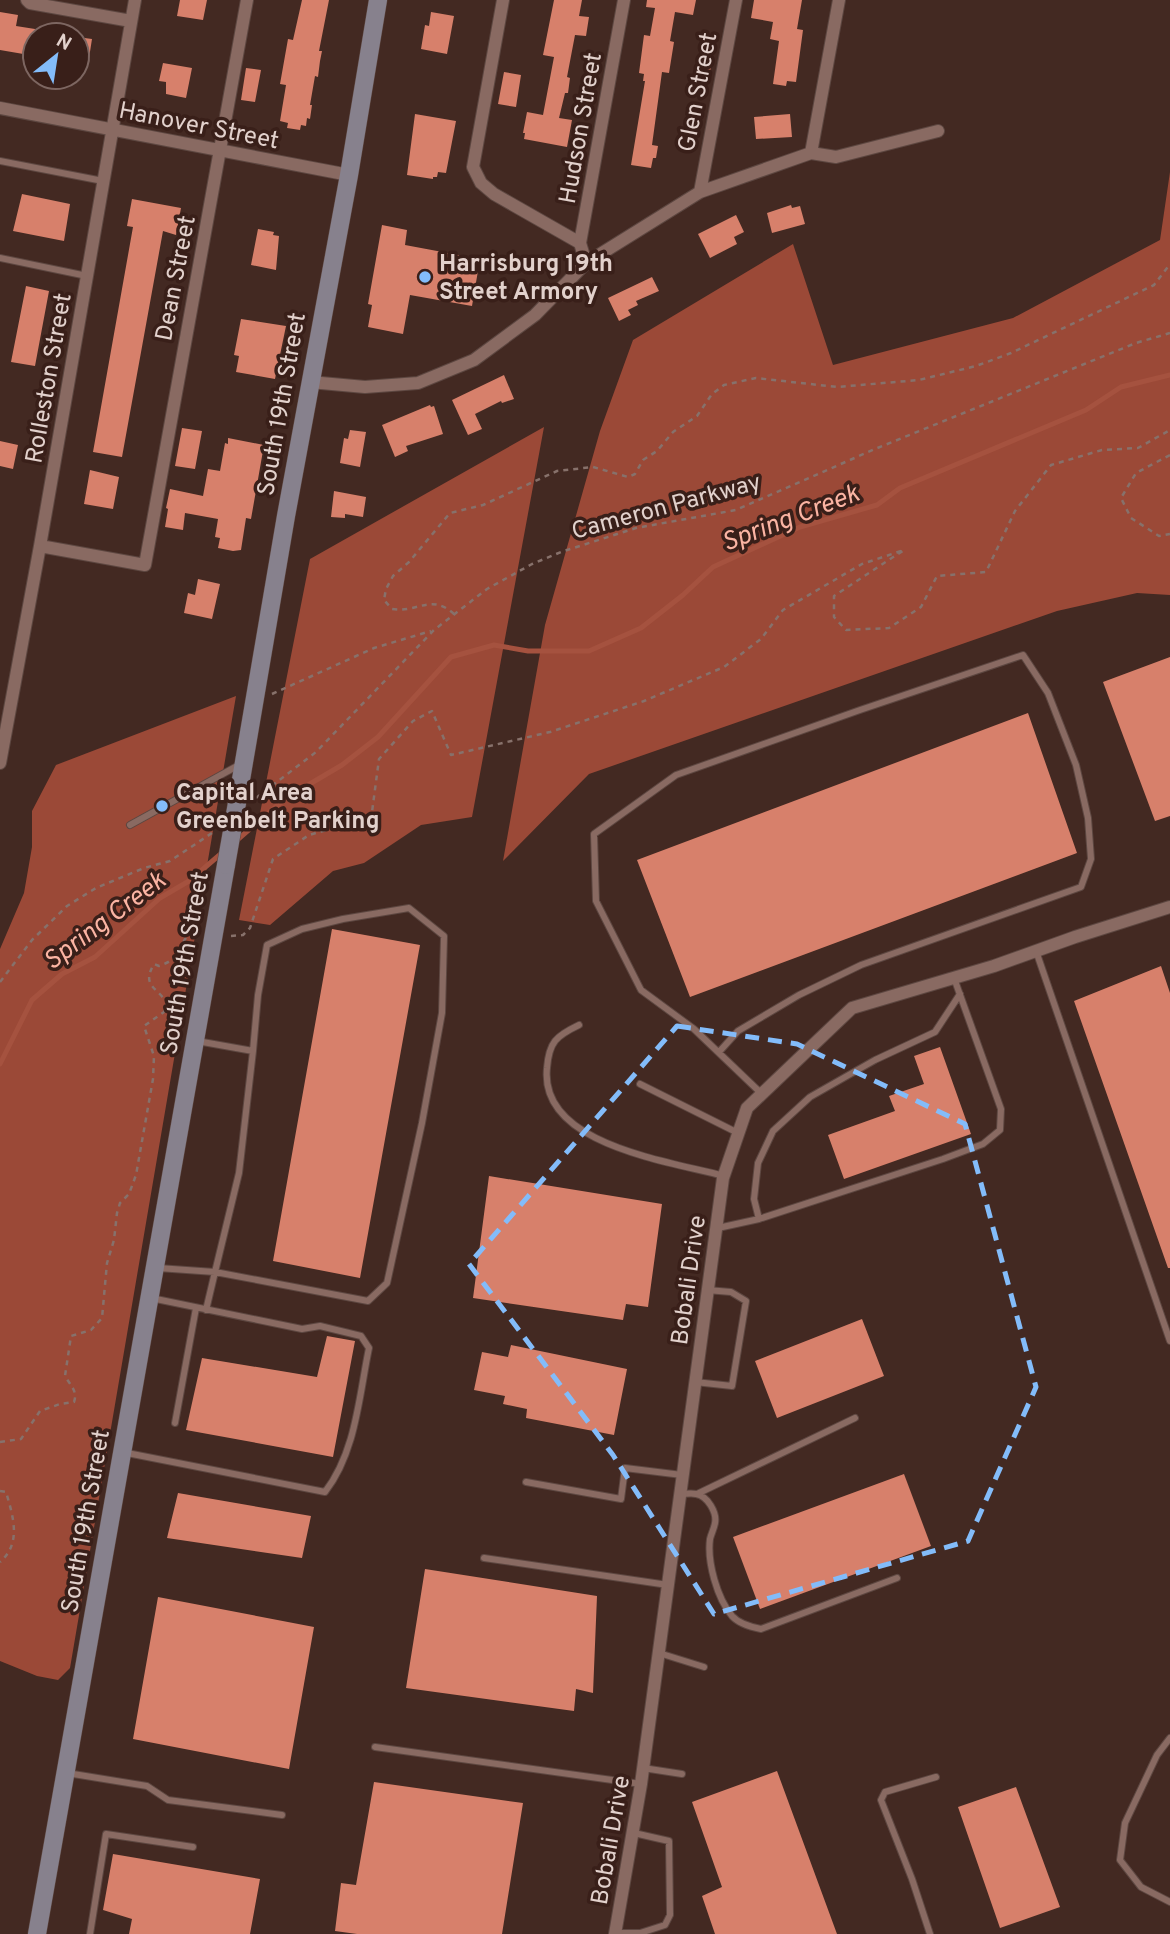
<svg xmlns="http://www.w3.org/2000/svg" width="1170" height="1934" viewBox="0 0 1170 1934" font-family="Overpass,sans-serif">
	<style>
		.forest { fill: #9b4937 }
		.lines { fill: none; stroke-linecap: round; stroke-linejoin: round }
		.stream { stroke: #a5523f; stroke-width: 5 }
		.building { fill: #d7806b }
		.lane-casing { stroke: #5d4741; stroke-width: 8 }
		.street-casing { stroke: #5d4741; stroke-width: 14 }
		.secondary-casing { stroke: #5d4741; stroke-width: 19 }
		.path { stroke: #87716b; stroke-width: 2.5; stroke-dasharray: 5 5; stroke-linecap: butt }
		.lane { stroke: #896a62; stroke-width: 6 }
		.street { stroke: #896a62; stroke-width: 12 }
		.secondary { stroke: #87818d; stroke-width: 18 }
		.secondary-bridge-casing { stroke: #5d4741; stroke-width: 19; stroke-linecap: butt }
		.secondary-bridge { stroke: #87818d; stroke-width: 18 }
		.marked { fill: none; stroke: #83bcfa; stroke-width: 5; stroke-dasharray: 14 9; stroke-linejoin: round }
		.poi-dot { fill: #83bcfa; stroke: #391f19; stroke-width: 2.5 }
		.labels { text-anchor: middle; stroke-width: 7; stroke-linejoin: round; paint-order: stroke }
		.street-label { font-size: 24px; fill: #e2d1cc; stroke: #391f19 }
		.poi-label { font-size: 24px; font-weight: bold; fill: #e2d1cc; stroke: #391f19; text-anchor: start }
		.water-label { font-size: 26px; font-style: italic; fill: #fbb4a3; stroke: #391f19 }
	</style>
	<rect width="100%" height="100%" fill="#432922"/>
	<path class="forest" d="M1170,172V595L1137,593L1057,611L589,774L503,861L545,625L600,431L633,340L793,244L833,365L1013,318L1160,240Z
		M544,427L472,817L421,825L364,863L333,871L270,925L239,920L310,559Z
		M236,696L70,1668L58,1680L37,1676L0,1661V949L24,893L32,847V811L56,765Z"/>
	<g class="lines">
		<path class="stream" d="M236,841L286,798L342,765L378,737L451,657L494,645L528,651H589L641,628L683,595L713,567L800,527L877,505L900,488L1086,410L1121,387L1170,375
			M0,1064L32,1000L62,974L95,957L160,898L189,881L223,852"/>
	</g>
	<path class="building" d="M180,0H207L203,20L177,16Z
		M302,0H329L319,51H322L320,61L318,77L315,76L310,105H312L310,119L307,118L306,126L301,125L300,130L287,128L288,123L280,121L286,85L280,84L288,39L293,40Z
		M554,0H582L579,16L589,17L586,36L575,35L567,77L570,78L568,93H565L559,118L572,120L567,147L524,139L525,133H523L527,112L543,115L554,57L543,55Z
		M647,0H696L693,15L675,12L670,41L674,42L669,73L662,72L652,145L658,146L656,158H653L651,168L631,165L645,81H643L644,74L639,73L644,35L650,36L655,8L646,7Z
		M754,0H802L797,29L803,30L796,82L787,81L786,86L773,84L779,41L770,39L773,22L751,18Z
		M0,12L18,15L16,26L35,29V56L0,50Z
		M431,12L454,16L447,54L421,49L425,25L429,26Z
		M77,37L92,39L89,58L77,56Z
		M698,55L713,58L709,76L694,73Z
		M163,63L192,68L186,98L166,94V82L159,81Z
		M246,68L261,70L255,102L241,100Z
		M504,72L521,75L516,107L498,104Z
		M415,114L456,121L446,173L438,172L437,177H433V179L407,175Z
		M790,114L792,137L756,139L754,117Z
		M22,194L70,204L64,241L13,231Z
		M132,199L181,208L176,235L163,231L122,457L93,452L133,227L127,226Z
		M791,205L792,208L800,206L805,224L772,233L767,213Z
		M736,215L744,232L734,237L737,244L710,258L698,234Z
		M382,225L407,230L405,245L480,259L472,306L410,295L403,334L368,327L372,305L368,304Z
		M258,229L274,232L273,235L279,236L276,270L251,265Z
		M652,277L659,291L636,301L638,305L628,310L631,315L619,321L608,298Z
		M26,286L49,291L35,366L11,362Z
		M241,319L286,326L275,379L236,372L239,356L234,355Z
		M504,375L514,399L502,403L501,401L475,414L482,429L468,435L452,400Z
		M430,405L431,407L434,406L443,434L406,446L408,451L395,457L382,425Z
		M182,428L202,431L195,469L175,466Z
		M350,430L366,432L360,467L340,463L344,438L348,439Z
		M228,438L264,445L251,519L246,518L241,550L233,551L218,548L220,538L215,537L218,519L185,513L183,530L165,527L168,509L166,508L170,489L203,496L208,469L220,471L225,443L228,444Z
		M0,441L18,445L13,469L0,466Z
		M90,470L119,477L113,509L84,504Z
		M334,491L366,497L363,517L345,514V518L331,517Z
		M198,579L220,584L212,619L184,613L188,593L195,595Z
		M1170,657V816L1155,821L1103,682Z
		M1028,713L1077,853L690,997L637,860Z
		M332,929L420,945L360,1278L273,1261Z
		M1161,966L1170,993V1268H1168L1074,1001Z
		M940,1047L971,1134L844,1179L828,1135L895,1111L889,1096L924,1084L914,1056Z
		M489,1176L662,1204L648,1307L626,1304L623,1320L473,1298Z
		M862,1319L884,1376L777,1418L755,1361Z
		M327,1336L355,1341L333,1457L186,1430L202,1358L317,1377Z
		M511,1345L627,1369L614,1435L526,1418L527,1409L503,1404L505,1396L474,1390L482,1352L508,1357Z
		M904,1474L931,1546L760,1609L733,1537Z
		M178,1493L311,1516L302,1558L167,1538Z
		M425,1569L597,1596L593,1693L576,1689L574,1711L406,1688Z
		M158,1597L314,1627L289,1769L133,1739Z
		M777,1771L837,1934H715L702,1896L722,1887L692,1802Z
		M374,1782L523,1803L502,1934H357L335,1931L341,1883L356,1885Z
		M1016,1787L1060,1907L1000,1928L958,1807Z
		M113,1854L260,1879L250,1934H129L132,1919L103,1910Z"/>
	<g class="lines">
		<g class="lane-casing">
			<path id="lane" d="M0,161L103,181
				M0,258L87,276
				M130,825L239,765
				M1036,951L1170,1341
				M579,1025C556,1036 549,1042 547,1068C539,1145 669,1161 724,1176
				M719,1052L738,1031L799,995L861,965L1081,887L1091,859L1088,818L1076,765L1048,693L1023,655L860,710L676,775L594,834L596,901L641,990L694,1029L762,1094
				M640,1084L738,1133
				M759,1219L754,1199L758,1163L773,1131L810,1097L875,1060L935,1032L960,994
				M718,1228L759,1219L943,1159L983,1144L1000,1130L1001,1109L954,978
				M158,1268L215,1272L239,1173L253,1051L197,1041
				M206,1310L215,1272L368,1301L387,1283L422,1123L442,1013L444,936L409,908L343,919L302,929L267,945L258,995L253,1051
				M695,1382L732,1386L746,1301L731,1292L707,1290
				M175,1423L196,1308
				M122,1452L325,1492C356,1452 359,1396 369,1348L361,1336L320,1326L302,1329L151,1298
				M526,1482L621,1499L625,1468L682,1475
				M680,1494C685,1494 692,1493 696,1494C708,1496 717,1513 715,1523C714,1529 711,1534 710,1539C707,1562 717,1598 732,1616C739,1624 751,1627 761,1629L897,1578
				M697,1494L855,1418
				M484,1558L668,1585
				M659,1653L704,1667
				M1170,1738L1157,1755L1125,1823L1120,1860L1141,1887L1170,1902
				M375,1747L641,1784
				M643,1768L682,1774
				M67,1773L147,1786L168,1800L282,1815
				M615,1933H640L665,1925L670,1915L669,1841L634,1833
				M90,1934L106,1834L193,1847
				M930,1934L912,1879L881,1800L885,1792L936,1777"/>
		</g>
		<g class="street-casing">
			<path id="street" d="M27,0L30,3L131,21
				M503,0L473,167L481,183L494,194L580,243
				M0,108L349,175
				M811,153L839,0
				M700,192L736,0
				M586,263L580,243L624,0
				M310,382L365,387L418,383L474,360L535,315L586,263L700,192L811,153L836,157L938,131
				M40,546L145,565L247,0
				M0,763L40,546L135,0
				M615,1934L641,1784L723,1178L747,1108L852,1008L994,966L1075,937L1170,907"/>
		</g>
		<g class="secondary-casing">
			<path id="secondary" d="M237,803L286,516L349,175L378,0
				M37,1934L226,865"/>
		</g>
		<path class="path" d="M1170,455L1136,473L1121,498L1131,518L1159,536L1170,534
			M454,614C431,593 418,613 392,609L384,600L386,589L393,576L409,562L450,513L483,505L557,471L593,467L628,477L635,474L643,460L657,451L673,432L697,416L712,394L724,385L756,378L837,387L919,380L976,366L1011,353L1154,285L1170,264
			M272,694L374,648L431,631
			M256,798L316,752L434,630L487,589L532,564L561,552L636,528L736,510L875,449L1136,343L1170,333
			M231,936L243,935L250,928L273,859L309,835L330,829L355,828L372,812L379,759L413,721L432,711L451,755L550,732L644,701L724,667L761,639L783,610L862,564L904,550L834,596V617L846,630L889,628L921,607L937,576L986,572L1015,511L1051,465L1102,450L1138,448L1170,430
			M0,982L32,940L67,906L96,888L144,868L170,861L215,831
			M0,1442L21,1439L40,1411L60,1404L74,1402C78,1391 70,1385 65,1376L71,1336L91,1330L102,1318L107,1263L114,1240L117,1213L120,1203L129,1194L136,1175L153,1079L154,1056L144,1026L164,1012L167,1003C157,987 141,986 154,964L159,966C179,959 176,953 187,936L197,934
			M0,1491L6,1492C13,1516 22,1543 0,1562"/>
		<use href="#lane" class="lane"/>
		<use href="#street" class="street"/>
		<use href="#secondary" class="secondary"/>
		<g class="secondary-bridge-casing">
			<path id="secondary-bridge" d="M226,865L237,803"/>
		</g>
		<use href="#secondary-bridge" class="secondary-bridge"/>
	</g>
	<path class="marked" d="M677,1026L797,1044L965,1124L1036,1387L968,1541L714,1614L613,1455L469,1264Z"/>
	<g class="poi-dot">
		<circle cx="425" cy="277" r="7"/>
		<circle cx="162" cy="806" r="7"/>
	</g>
	<g class="labels">
		<g class="street-label">
			<text transform="translate(697 92) rotate(-79)" y="8">Glen Street</text>
			<text transform="translate(199 125) rotate(11)" y="8">Hanover Street</text>
			<text transform="translate(580 128) rotate(-80)" y="8">Hudson Street</text>
			<text transform="translate(175 278) rotate(-79)" y="8">Dean Street</text>
			<text transform="translate(48 378) rotate(-80)" y="8">Rolleston Street</text>
			<text transform="translate(281 404) rotate(-80)" y="8">South 19th Street</text>
			<text transform="translate(666 506) rotate(-15)" y="8">Cameron Parkway</text>
			<text transform="translate(184 963) rotate(-80)" y="8">South 19th Street</text>
			<text transform="translate(688 1280) rotate(-82)" y="8">Bobali Drive</text>
			<text transform="translate(85 1521) rotate(-80)" y="8">South 19th Street</text>
			<text transform="translate(610 1840) rotate(-80)" y="8">Bobali Drive</text>
		</g>
		<g class="poi-label">
			<text x="439" y="271">Harrisburg 19th<tspan x="439" dy="28">Street Armory</tspan></text>
			<text x="176" y="800">Capital Area<tspan x="176" dy="28">Greenbelt Parking</tspan></text>
		</g>
		<g class="water-label">
			<text transform="translate(790 517) rotate(-21)" y="9">Spring Creek</text>
			<text transform="translate(104 920) rotate(-37)" y="9">Spring Creek</text>
		</g>
	</g>
	<g transform="translate(56 56) rotate(30)"><circle r="33" fill="#391f19" stroke="#7d6661" stroke-width="2"/>
	<path d="M0-5L12 26L0 18L-12 26Z" fill="#83bcfa"/>
	<text y="-10" font-size="19" font-weight="bold" text-anchor="middle" fill="#e2d1cc">N</text>
	</g>
</svg>
